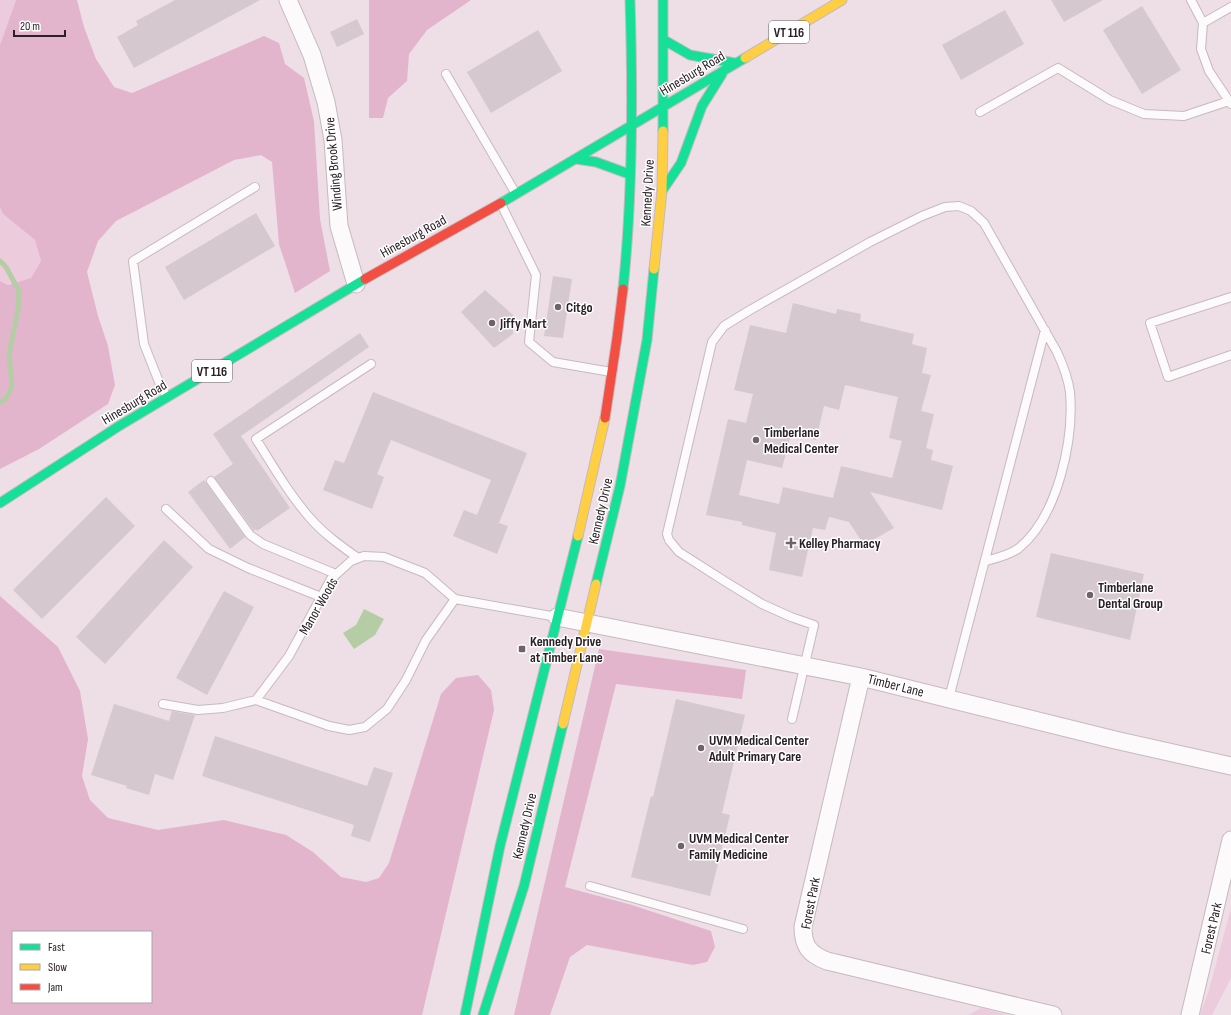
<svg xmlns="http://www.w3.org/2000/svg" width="1231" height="1015" viewBox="0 0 1231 1015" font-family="'Sofia Sans Condensed',sans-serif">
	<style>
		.green { fill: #eccbdc }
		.forest { fill: #e2b5cd; fill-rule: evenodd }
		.water { fill: #b5cda5 }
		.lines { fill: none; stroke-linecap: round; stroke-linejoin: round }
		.stream { stroke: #b5cda5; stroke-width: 5 }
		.building { fill: #d5c9cf; fill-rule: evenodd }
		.lane-casing { stroke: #c6bac0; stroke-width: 10 }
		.street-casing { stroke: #c6bac0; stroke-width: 19 }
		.fast-casing { stroke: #c6bac0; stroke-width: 11 }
		.slow-casing { stroke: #c6bac0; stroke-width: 11 }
		.jam-casing { stroke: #c6bac0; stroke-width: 11 }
		.lane { stroke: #fcfafb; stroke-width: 8 }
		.street { stroke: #fcfafb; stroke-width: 17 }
		.fast { stroke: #16e098; stroke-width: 9 }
		.slow { stroke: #ffcf43; stroke-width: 9 }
		.jam { stroke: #f24e42; stroke-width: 9 }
		.poi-dot { fill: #6f6269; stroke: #fff; stroke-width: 1.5 }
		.labels { text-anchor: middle; stroke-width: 3; stroke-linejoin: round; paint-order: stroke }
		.shield { fill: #fff; stroke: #6a6366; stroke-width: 1 }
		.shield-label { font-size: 13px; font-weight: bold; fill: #2a2025 }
		.street-label { font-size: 14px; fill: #2a2025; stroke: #fff }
		.poi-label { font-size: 14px; font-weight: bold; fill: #2a2025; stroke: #fff; text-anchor: start }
	</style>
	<rect width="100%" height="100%" fill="#eedee6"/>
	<path class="green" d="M0,0H16L0,45Z
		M0,207L3,214L35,240L41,261L31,278L8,285L0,281Z
		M1231,908V978L1212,1015H1200L1209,990Z
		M981,1008L1008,1015H968Z"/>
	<path class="forest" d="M16,0H77L84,27L96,59L114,87L132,93L264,36L279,43L285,64L304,78L314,121L320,219L330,271L295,293L279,244L272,162L261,155L234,160L116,221L98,241L87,272L98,316L108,346L115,385L108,404L39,449L0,469V281L8,285L31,278L41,261L35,240L3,214L0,207V45Z
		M369,0H471L427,30L409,54L407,81L388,98L383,118H369Z
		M0,596L58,647L80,691L88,739L82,776L90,800L108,818L158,830L224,820L286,835L313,852L341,877L366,882L379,878L389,863L441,694L456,678L478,675L491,690L494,710L422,1015H0ZM13,932H151V1002H13Z
		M599,649L746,670L742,699L616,684L565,887L632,905L711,931L715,947L707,962L693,965L587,945L570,957L550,1015H514Z"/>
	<path class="water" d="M364,609L384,619L375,635L354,649L343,633L356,625Z"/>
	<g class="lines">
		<path class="stream" d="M0,261L6,267L19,291L18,310L9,354L12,386L6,399L0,402"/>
	</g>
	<path class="building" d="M175,0H260L134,68L117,37L138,25L136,21Z
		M1051,0H1103L1064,22Z
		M1142,6L1181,70L1142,94L1103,30Z
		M1005,10L1024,44L961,80L942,45Z
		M357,19L364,34L337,47L330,32Z
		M538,30L562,71L491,113L467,72Z
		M256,213L275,246L184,300L165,267Z
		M553,276L572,279L563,338L544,336Z
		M485,290L513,315V334L494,348L461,312Z
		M793,303L836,314L837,309L861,314L860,321L914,334L912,344L927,348L922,373L931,375L921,411L934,414L926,448L933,450L931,460L953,466L942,510L870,492L894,528L864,545L849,522L829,517L825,530L813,528L802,577L769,570L776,533L742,525V522L706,515L728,419L746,423L753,394L734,390L750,325L786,333ZM845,385L898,397L889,438L902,441L892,478L841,466L833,498L783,487L779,504L739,495L747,460L782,468L791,435L816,440L824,406L839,410Z
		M360,333L369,347L241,436L290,508L257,531L256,529L254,531L214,477L233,464L213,434Z
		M373,392L527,453L499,523L508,526L497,554L453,536L464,510L477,515L491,480L391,440L377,474L384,477L372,509L323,490L335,460L344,463Z
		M204,480L245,537L230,549L188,492Z
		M106,497L135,526L42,619L13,590Z
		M164,540L193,567L105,664L76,637Z
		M1051,553L1144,574L1130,640L1036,617Z
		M224,591L254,607L207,695L176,678Z
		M676,699L745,715L722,813L730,815L710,896L631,877L651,796L653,797Z
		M114,704L169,721L172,711L195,715L173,780L155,774L149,795L126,788L127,786L91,775Z
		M215,736L367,786L374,767L393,773L370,842L351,836L354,825L202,776Z"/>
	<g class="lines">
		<g class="lane-casing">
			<path id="lane" d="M1191,0L1203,23L1231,7
				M1203,23L1201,49L1209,71L1231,104
				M446,74L516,194
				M980,112L1058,68L1110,100L1144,114L1184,116L1229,101
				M501,204L536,275L529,342L553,362L611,372
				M1231,297L1150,323L1168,377L1231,355
				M167,397L159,382L144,344L133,261L255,187
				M211,481L250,535L263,544L336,574
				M166,509L209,549L248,568L321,597
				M358,558C341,546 324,534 310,518C289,494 273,466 256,439L371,364
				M949,698L1045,330
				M256,700L329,726L349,730L365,727L387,709L406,680L426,640L455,599
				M163,704L198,710L223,708L256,700L289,656L331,579L351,561L364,556L384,557L425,573L455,599L557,617
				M792,719L814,625L791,617L762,604L726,582L679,552L669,540L667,534L712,342L724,326L750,310L870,242L922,216L945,207L959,206L971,211L984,223L1057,352C1063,365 1068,378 1070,392C1074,440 1058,516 1019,548C1010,555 997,558 986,561
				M590,886L743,929"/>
		</g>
		<g class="street-casing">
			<path id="street" d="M288,0L312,55L326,102L333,140L339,226L356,284
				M557,617L861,677L1115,740L1231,766
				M861,677L803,927C803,946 809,954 827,961L1053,1015
				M1190,1015L1231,840"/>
		</g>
		<g class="fast-casing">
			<path id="fast" d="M663,0V131
				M664,40L690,55L735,63
				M576,159L596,162L629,174
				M662,191L681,163L702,106L722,74
				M501,203L745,58
				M623,289C633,193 633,96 630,0
				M0,503L119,426L365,279
				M596,584L620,486L647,340L654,269
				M465,1015L500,846L578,536
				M483,1015L524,886L563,724"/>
		</g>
		<g class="slow-casing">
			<path id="slow" d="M745,58L842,0
				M654,269L662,191L663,131
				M578,536L605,418
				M563,724L596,584"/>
		</g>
		<g class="jam-casing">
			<path id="jam" d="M365,279L501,203
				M605,418L617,338L623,289"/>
		</g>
		<use href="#lane" class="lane"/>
		<use href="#street" class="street"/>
		<use href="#fast" class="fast"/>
		<use href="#slow" class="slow"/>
		<use href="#jam" class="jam"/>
	</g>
	<g class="poi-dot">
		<circle cx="558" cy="307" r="4"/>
		<circle cx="492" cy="323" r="4"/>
		<circle cx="756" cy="440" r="4"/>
		<path d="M789 537h4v4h4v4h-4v4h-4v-4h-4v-4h4z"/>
		<circle cx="1090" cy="595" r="4"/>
		<rect x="518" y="645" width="8" height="8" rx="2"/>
		<circle cx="701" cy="748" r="4"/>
		<circle cx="681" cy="846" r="4"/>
	</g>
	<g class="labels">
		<g class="shield">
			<rect x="769" y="21" width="40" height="22" rx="3"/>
			<rect x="192" y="360" width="40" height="22" rx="3"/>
		</g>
		<g class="shield-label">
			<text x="789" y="37">VT 116</text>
			<text x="212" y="376">VT 116</text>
		</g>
		<g class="street-label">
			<text transform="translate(692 73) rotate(-31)" y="5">Hinesburg Road</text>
			<text transform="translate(333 164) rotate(-95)" y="5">Winding Brook Drive</text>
			<text transform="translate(647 193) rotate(-87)" y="5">Kennedy Drive</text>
			<text transform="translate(413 236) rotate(-29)" y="5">Hinesburg Road</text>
			<text transform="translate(134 402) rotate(-31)" y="5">Hinesburg Road</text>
			<text transform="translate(600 511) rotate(-77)" y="5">Kennedy Drive</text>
			<text transform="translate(318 606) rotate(-60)" y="5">Manor Woods</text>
			<text transform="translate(896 685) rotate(14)" y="5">Timber Lane</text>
			<text transform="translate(524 826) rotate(-77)" y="5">Kennedy Drive</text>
			<text transform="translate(810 903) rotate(-79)" y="5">Forest Park</text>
			<text transform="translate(1211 928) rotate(-77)" y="5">Forest Park</text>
		</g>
		<g class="poi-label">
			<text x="566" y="312">Citgo</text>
			<text x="500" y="328">Jiffy Mart</text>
			<text x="764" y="437">Timberlane<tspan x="764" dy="16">Medical Center</tspan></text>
			<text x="799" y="548">Kelley Pharmacy</text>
			<text x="1098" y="592">Timberlane<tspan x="1098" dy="16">Dental Group</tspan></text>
			<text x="530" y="646">Kennedy Drive<tspan x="530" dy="16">at Timber Lane</tspan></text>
			<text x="709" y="745">UVM Medical Center<tspan x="709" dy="16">Adult Primary Care</tspan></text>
			<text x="689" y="843">UVM Medical Center<tspan x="689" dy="16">Family Medicine</tspan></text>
		</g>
	</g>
	<rect x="12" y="931" width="140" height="72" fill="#ffffff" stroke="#aaa6a8"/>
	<rect x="20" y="944" width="20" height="6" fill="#16e098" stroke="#aaa6a8"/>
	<text x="48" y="951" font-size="12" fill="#2a2025">Fast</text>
	<rect x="20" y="964" width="20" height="6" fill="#ffcf43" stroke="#aaa6a8"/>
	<text x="48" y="971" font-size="12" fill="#2a2025">Slow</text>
	<rect x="20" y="984" width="20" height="6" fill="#f24e42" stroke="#aaa6a8"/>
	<text x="48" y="991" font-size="12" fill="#2a2025">Jam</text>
	<path d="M14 30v6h51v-6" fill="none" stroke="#2a2025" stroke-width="2"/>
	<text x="20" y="30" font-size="12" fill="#2a2025" stroke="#ffffff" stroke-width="3" paint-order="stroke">20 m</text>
</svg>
